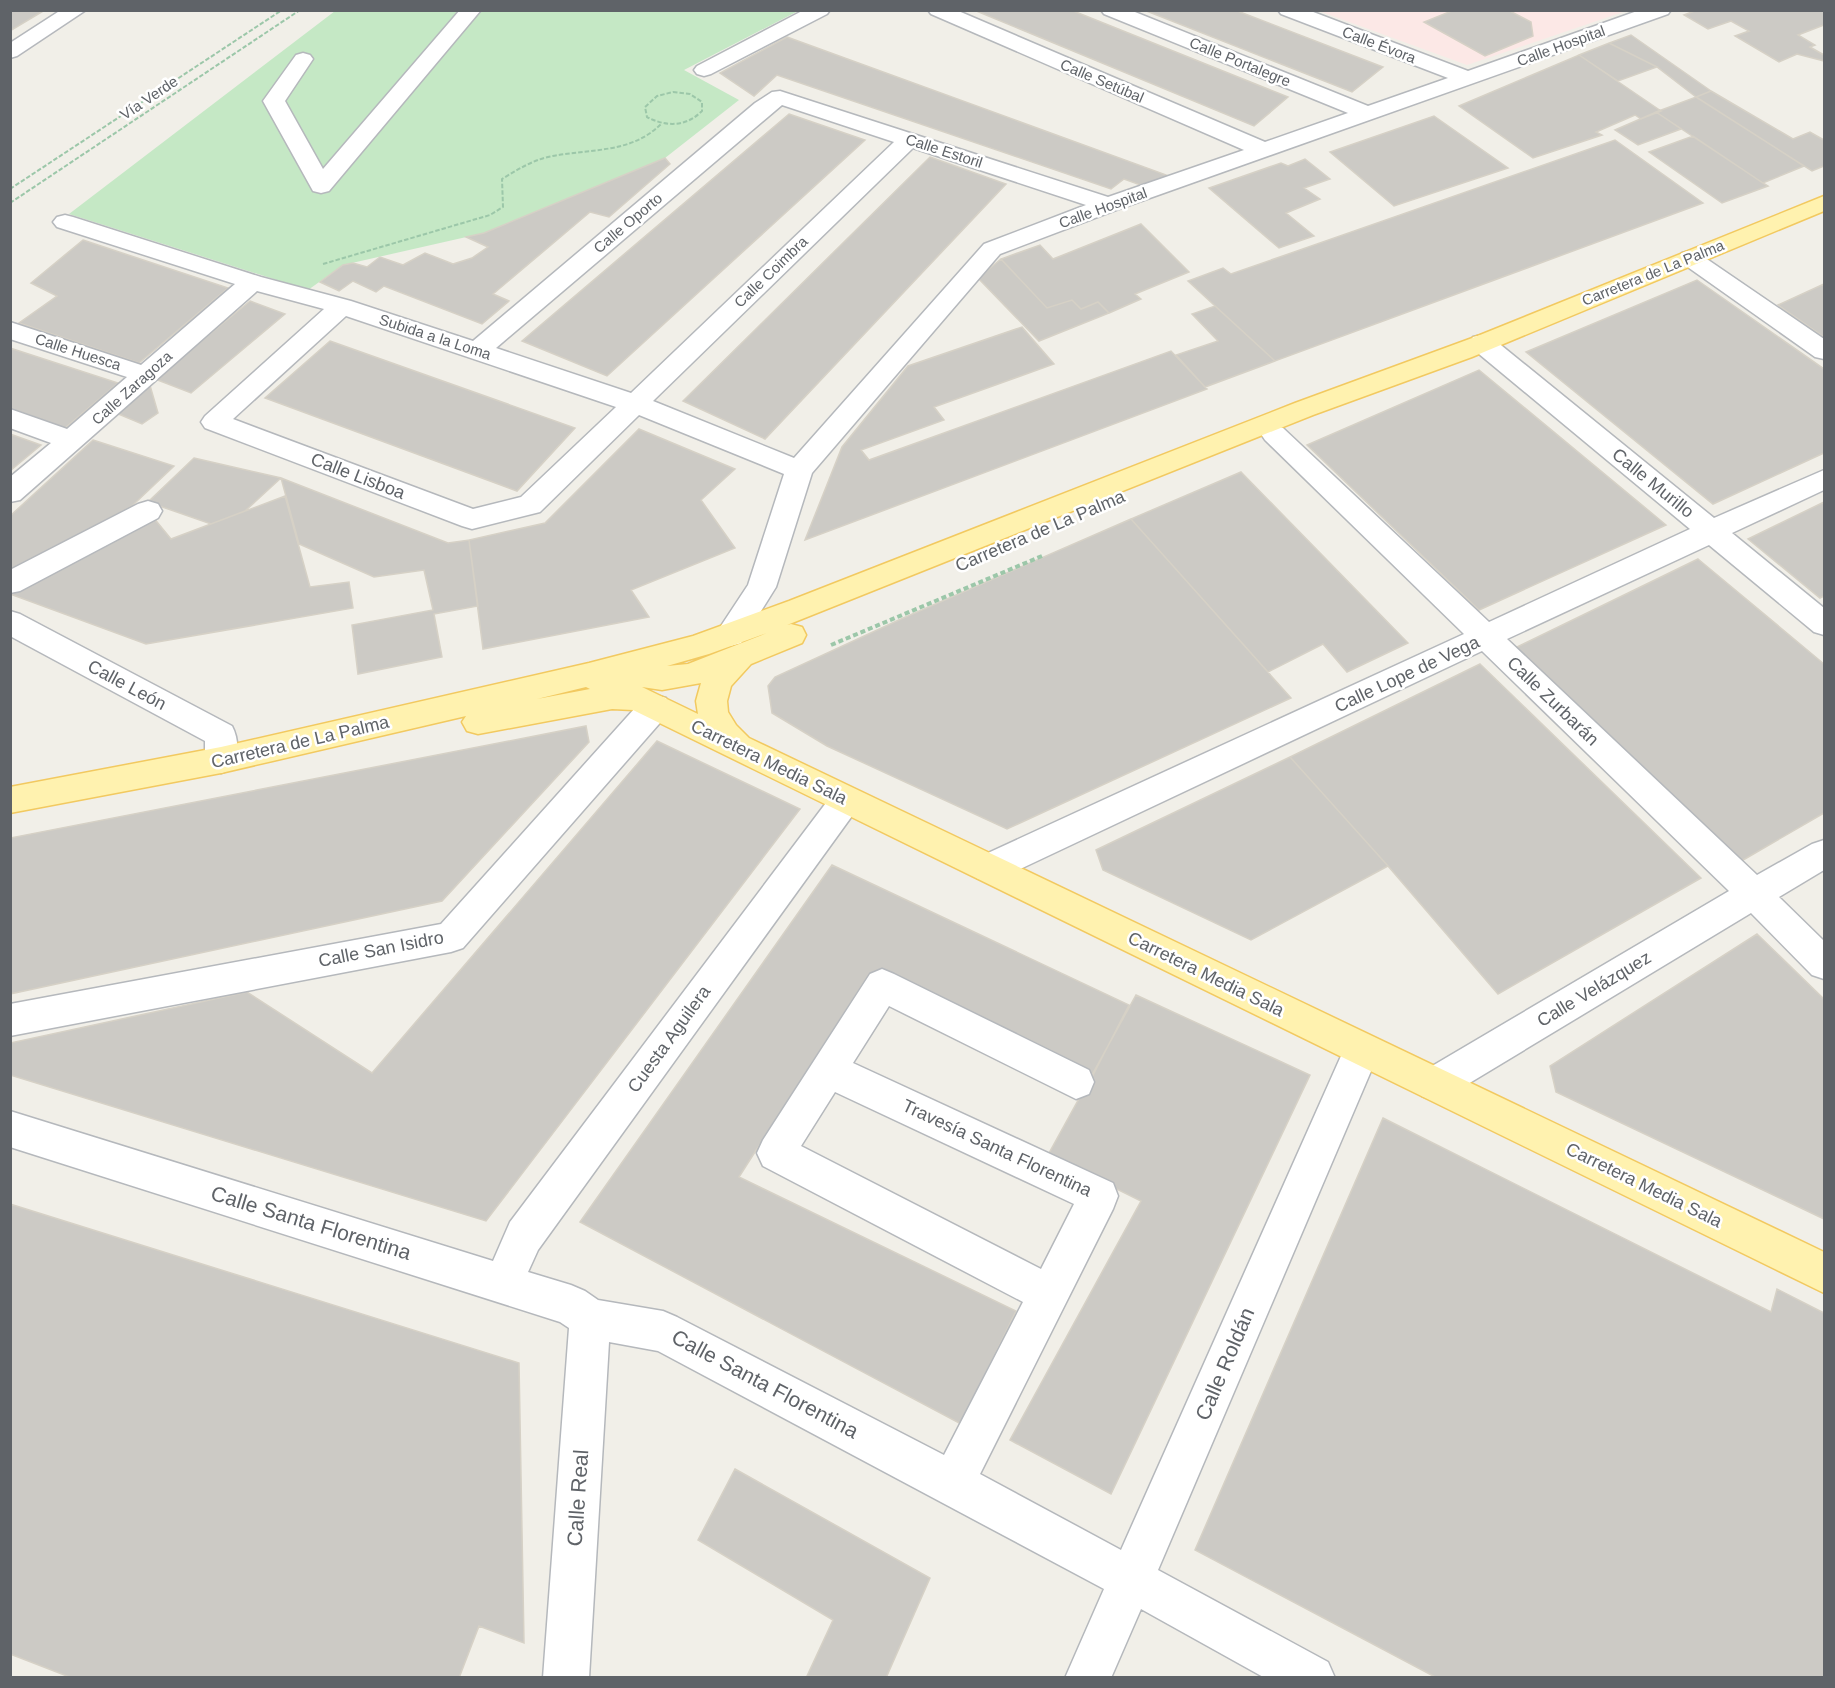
<svg xmlns="http://www.w3.org/2000/svg" width="1835" height="1688" viewBox="0 0 1835 1688" font-family="Arial,sans-serif">
	<style>
		.medical { fill: #fce8e6 }
		.green { fill: #c5e8c5 }
		.building { fill: #cccac5; stroke: #d6d1c6; stroke-width: 1.5 }
		.lines { fill: none; stroke-linecap: round; stroke-linejoin: round }
		.minor-casing { stroke: #b5b8bc; stroke-width: 3 }
		.major-casing { stroke: #f2c960; stroke-width: 3 }
		.path-far1 { stroke: #9cc7a9; stroke-width: 2; stroke-dasharray: 4.5 2; stroke-linecap: butt }
		.path { stroke: #9cc7a9; stroke-width: 4; stroke-dasharray: 5 3; stroke-linecap: butt }
		.minor { fill: #fff; fill-rule: evenodd }
		.major { fill: #fff2af; fill-rule: evenodd }
		.labels { text-anchor: middle; stroke-width: 5; stroke-linejoin: round; paint-order: stroke }
		.far-street-label { font-size: 15px; fill: #5f6368; stroke: #fff }
		.street-label { font-size: 18px; fill: #5f6368; stroke: #fff }
		.near-street-label { font-size: 21px; fill: #5f6368; stroke: #fff }
	</style>
	<rect width="100%" height="100%" fill="#f1efe8"/>
	<path class="medical" d="M1319,11H1626L1467,65Z"/>
	<path class="green" d="M335,11H798L684,70L739,100L665,158L484,233L343,265L308,290L69,214Z"/>
	<path class="building" d="M10,10H45L10,31Z
		M974,10H1071L1288,97L1254,126Z
		M1144,10H1235L1383,67L1352,92Z
		M1454,10H1508L1531,22L1533,36L1485,56L1424,22Z
		M1697,10H1824V25L1798,35L1815,45L1810,47L1824,55V61L1797,54L1779,62L1735,36L1749,31L1731,21L1708,29L1684,15Z
		M1631,35L1711,91L1696,97L1657,67L1609,43Z
		M787,37L1169,176L1146,187L1124,179L1111,189L777,75L754,96L720,73Z
		M1609,43L1657,67L1618,81L1579,55Z
		M1579,55L1661,111L1641,119L1635,115L1596,132L1602,135L1533,158L1459,106Z
		M1711,91L1793,139L1810,132L1824,140V166L1812,171L1696,97Z
		M1696,97L1804,166L1763,183L1656,112Z
		M1656,112L1681,129L1638,145L1615,130Z
		M789,114L865,140L607,376L522,341Z
		M1434,116L1508,168L1394,206L1330,152Z
		M1693,136L1763,183L1768,186L1722,203L1649,152Z
		M1615,140L1703,203L1275,361L1188,281L1223,268L1231,274Z
		M930,157L1006,184L765,439L683,401Z
		M665,158L670,164L609,217L590,212L493,294L509,301L482,324L384,286L376,292L353,281L339,291L320,282L343,265L353,263L367,267L380,257L403,265L425,253L453,264L472,258L488,247L466,237L484,233Z
		M1305,159L1330,179L1304,188L1320,199L1286,213L1314,236L1279,248L1209,188L1281,163L1288,166Z
		M1141,224L1189,272L1135,294L1141,299L1109,313L1098,302L1081,309L1072,300L1047,308L1001,259L1040,245L1053,259Z
		M83,240L228,288L139,363L19,323L57,296L31,283Z
		M1001,259L1047,308L1072,300L1081,309L1098,302L1109,313L1039,341L978,278Z
		M1697,280L1824,369V453L1713,504L1526,352Z
		M1824,284V337L1778,305Z
		M250,301L285,314L191,393L155,379Z
		M1215,306L1275,361L1205,387L1176,355L1218,341L1192,314Z
		M1022,327L1054,364L934,407L944,420L861,450L869,460L1171,351L1207,389L805,540L842,447L908,366Z
		M330,341L575,428L517,491L265,398Z
		M10,348L118,383L65,428L10,408Z
		M1479,370L1666,525L1479,610L1307,445Z
		M149,382L158,413L142,424L116,413Z
		M639,429L735,469L701,500L735,548L631,590L649,617L483,649L469,540L545,523Z
		M10,434L41,445L10,471Z
		M93,440L174,466L132,506L10,571V516Z
		M194,458L281,478L245,511L211,524L148,502Z
		M1241,472L1408,643L1347,672L1323,644L1268,672L1131,519Z
		M281,478L448,543L469,540L478,606L434,614L442,657L358,674L352,625L433,610L424,570L374,577L299,544Z
		M285,496L310,587L349,582L353,608L146,644L10,594V586L148,511L171,539Z
		M1824,502V596L1820,598L1748,539Z
		M1131,519L1291,698L1007,829L827,746L772,713L768,686L775,677L901,619Z
		M1698,559L1824,664V813L1738,863L1513,649Z
		M1480,664L1701,878L1498,994L1388,866L1290,757Z
		M586,726L589,742L442,901L10,994V838Z
		M657,741L800,809L486,1221L10,1075V1043L247,992L372,1073Z
		M1290,757L1388,866L1251,940L1103,870L1096,850Z
		M832,865L1129,1005L1092,1077L869,974L739,1177L1016,1311L961,1424L580,1222Z
		M1757,934L1824,999V1219L1556,1092L1550,1066Z
		M1136,995L1310,1075L1111,1494L1010,1440L1141,1201L1048,1155Z
		M1383,1118L1771,1312L1777,1289L1824,1313V1678H1437L1195,1550Z
		M10,1204L519,1363L524,1643L479,1626L459,1678H72L10,1654Z
		M735,1469L930,1578L886,1678L807,1676L833,1620L698,1540Z"/>
	<g class="lines">
		<g class="minor-casing">
			<path id="minor" d="M61,10H86L17,56L10,58V43Z
				M460,10H481L329,191L321,193L313,191L263,101L296,55L303,53L310,55L313,59L285,101L323,169Z
				M804,10H830L827,14L711,74L704,76L697,74L694,70L697,66Z
				M928,10H956L1265,142L1348,113L1104,14L1101,10H1130L1368,106L1448,78L1281,14L1278,10H1308L1468,71L1640,10H1671L1668,14L1116,210L1000,254L812,473L776,587L741,643L730,646L719,643L715,635L748,585L784,474L639,415L540,512L472,529L462,526L205,428L201,422L205,416L324,309L257,291L20,500L10,502V477L51,443L10,428V409L67,429L127,377L10,339V322L141,365L235,284L57,227L53,222L57,217L65,215L73,217L261,277L351,301L473,341L755,103L772,92L780,91L1108,197L1244,150L931,14ZM782,105L894,142L631,393L496,348ZM913,148L1086,205L984,244L794,458L653,401ZM346,316L616,407L521,497L473,509L233,419Z
				M1690,251L1698,253L1824,339V359L1815,357L1682,263L1678,258L1682,253Z
				M1482,335L1491,337L1714,518L1824,470V490L1732,533L1824,608V635L1814,632L1709,545L1507,639L1757,875L1812,844L1824,840V870L1779,897L1824,941V979L1812,975L1751,913L1448,1096L1435,1101L1422,1096L1417,1084L1422,1072L1729,891L1482,651L1001,878L989,882L977,878L972,868L977,858L1464,634L1265,440L1261,434L1265,428L1274,425L1283,428L1489,622L1690,529L1473,349L1469,343L1473,337Z
				M148,501L158,504L162,511L158,518L20,591L10,593V570L138,504Z
				M10,611L20,614L232,726C239,739 239,756 232,769L221,773L210,769L205,760V741L10,636Z
				M655,695L666,698L670,707L666,716L463,948L451,952L10,1036V1004L441,924L644,698Z
				M846,787L857,791L862,800L857,809L538,1250L528,1272L571,1285L585,1291L598,1300L663,1311L677,1317L944,1455L1023,1302L763,1166L757,1153L763,1140L870,974L882,969L894,974L1089,1070L1094,1082L1089,1094L1076,1099L889,1006L853,1063L1113,1183L1118,1196L1113,1209L980,1474L1121,1550L1349,1038L1362,1033L1375,1038L1380,1050L1158,1570L1328,1662L1335,1678H1265L1141,1609L1111,1678H1065L1104,1589L658,1351L609,1342L589,1678H543L569,1328L560,1322L10,1147V1111L493,1261L510,1222L835,791ZM835,1092L1074,1204L1041,1269L801,1146Z"/>
		</g>
		<g class="major-casing">
			<path id="major" d="M1824,196V211L1472,357L1313,415L787,625L791,624L802,627L806,635L802,643L751,664L731,686L727,701L728,712L736,725L749,738L1824,1252V1293L633,710L612,709L478,734L467,731L462,722L466,716L221,773L10,813V787L221,747L589,663L693,636L789,601L1295,403L1475,337ZM767,633L688,664L667,666L709,654ZM701,683L696,701L698,714L642,687L662,690ZM586,687L590,689L537,699Z"/>
		</g>
		<path class="path-far1" d="M673,92L690,94L702,102V111C686,127 666,127 647,117L645,107L657,96Z
			M10,189L282,10
			M10,203L300,10
			M323,264L490,215L503,207L502,179C517,170 531,161 548,157C588,148 631,155 662,123"/>
		<path class="path" d="M831,645L1042,556"/>
		<use href="#minor" class="minor"/>
		<use href="#major" class="major"/>
	</g>
	<g class="labels">
		<g class="far-street-label">
			<text transform="translate(1379 45) rotate(21)" y="5">Calle Évora</text>
			<text transform="translate(1561 46) rotate(-20)" y="5">Calle Hospital</text>
			<text transform="translate(1240 62) rotate(22)" y="5">Calle Portalegre</text>
			<text transform="translate(1102 81) rotate(23)" y="5">Calle Setúbal</text>
			<text transform="translate(149 98) rotate(-34)" y="5">Vía Verde</text>
			<text transform="translate(944 151) rotate(18)" y="5">Calle Estoril</text>
			<text transform="translate(1103 208) rotate(-20)" y="5">Calle Hospital</text>
			<text transform="translate(628 223) rotate(-40)" y="5">Calle Oporto</text>
			<text transform="translate(771 272) rotate(-44)" y="5">Calle Coimbra</text>
			<text transform="translate(1653 273) rotate(-22)" y="5">Carretera de La Palma</text>
			<text transform="translate(435 337) rotate(18)" y="5">Subida a la Loma</text>
			<text transform="translate(78 352) rotate(18)" y="5">Calle Huesca</text>
			<text transform="translate(132 388) rotate(-42)" y="5">Calle Zaragoza</text>
		</g>
		<g class="street-label">
			<text transform="translate(358 476) rotate(21)" y="6">Calle Lisboa</text>
			<text transform="translate(1653 483) rotate(39)" y="6">Calle Murillo</text>
			<text transform="translate(1040 531) rotate(-23)" y="6">Carretera de La Palma</text>
			<text transform="translate(1407 674) rotate(-25)" y="6">Calle Lope de Vega</text>
			<text transform="translate(127 685) rotate(28)" y="6">Calle León</text>
			<text transform="translate(1553 701) rotate(44)" y="6">Calle Zurbarán</text>
			<text transform="translate(300 742) rotate(-13)" y="6">Carretera de La Palma</text>
			<text transform="translate(769 762) rotate(26)" y="6">Carretera Media Sala</text>
			<text transform="translate(381 949) rotate(-11)" y="6">Calle San Isidro</text>
			<text transform="translate(1206 974) rotate(26)" y="6">Carretera Media Sala</text>
			<text transform="translate(1594 989) rotate(-31)" y="6">Calle Velázquez</text>
			<text transform="translate(669 1039) rotate(-54)" y="6">Cuesta Aguilera</text>
			<text transform="translate(997 1148) rotate(25)" y="6">Travesía Santa Florentina</text>
			<text transform="translate(1644 1185) rotate(26)" y="6">Carretera Media Sala</text>
		</g>
		<g class="near-street-label">
			<text transform="translate(311 1223) rotate(17)" y="7">Calle Santa Florentina</text>
			<text transform="translate(1225 1364) rotate(-67)" y="7">Calle Roldán</text>
			<text transform="translate(765 1384) rotate(28)" y="7">Calle Santa Florentina</text>
			<text transform="translate(578 1498) rotate(-86)" y="7">Calle Real</text>
		</g>
	</g>
	<rect width="1835" height="1688" fill="none" stroke="#5f6368" stroke-width="24"/>
</svg>
